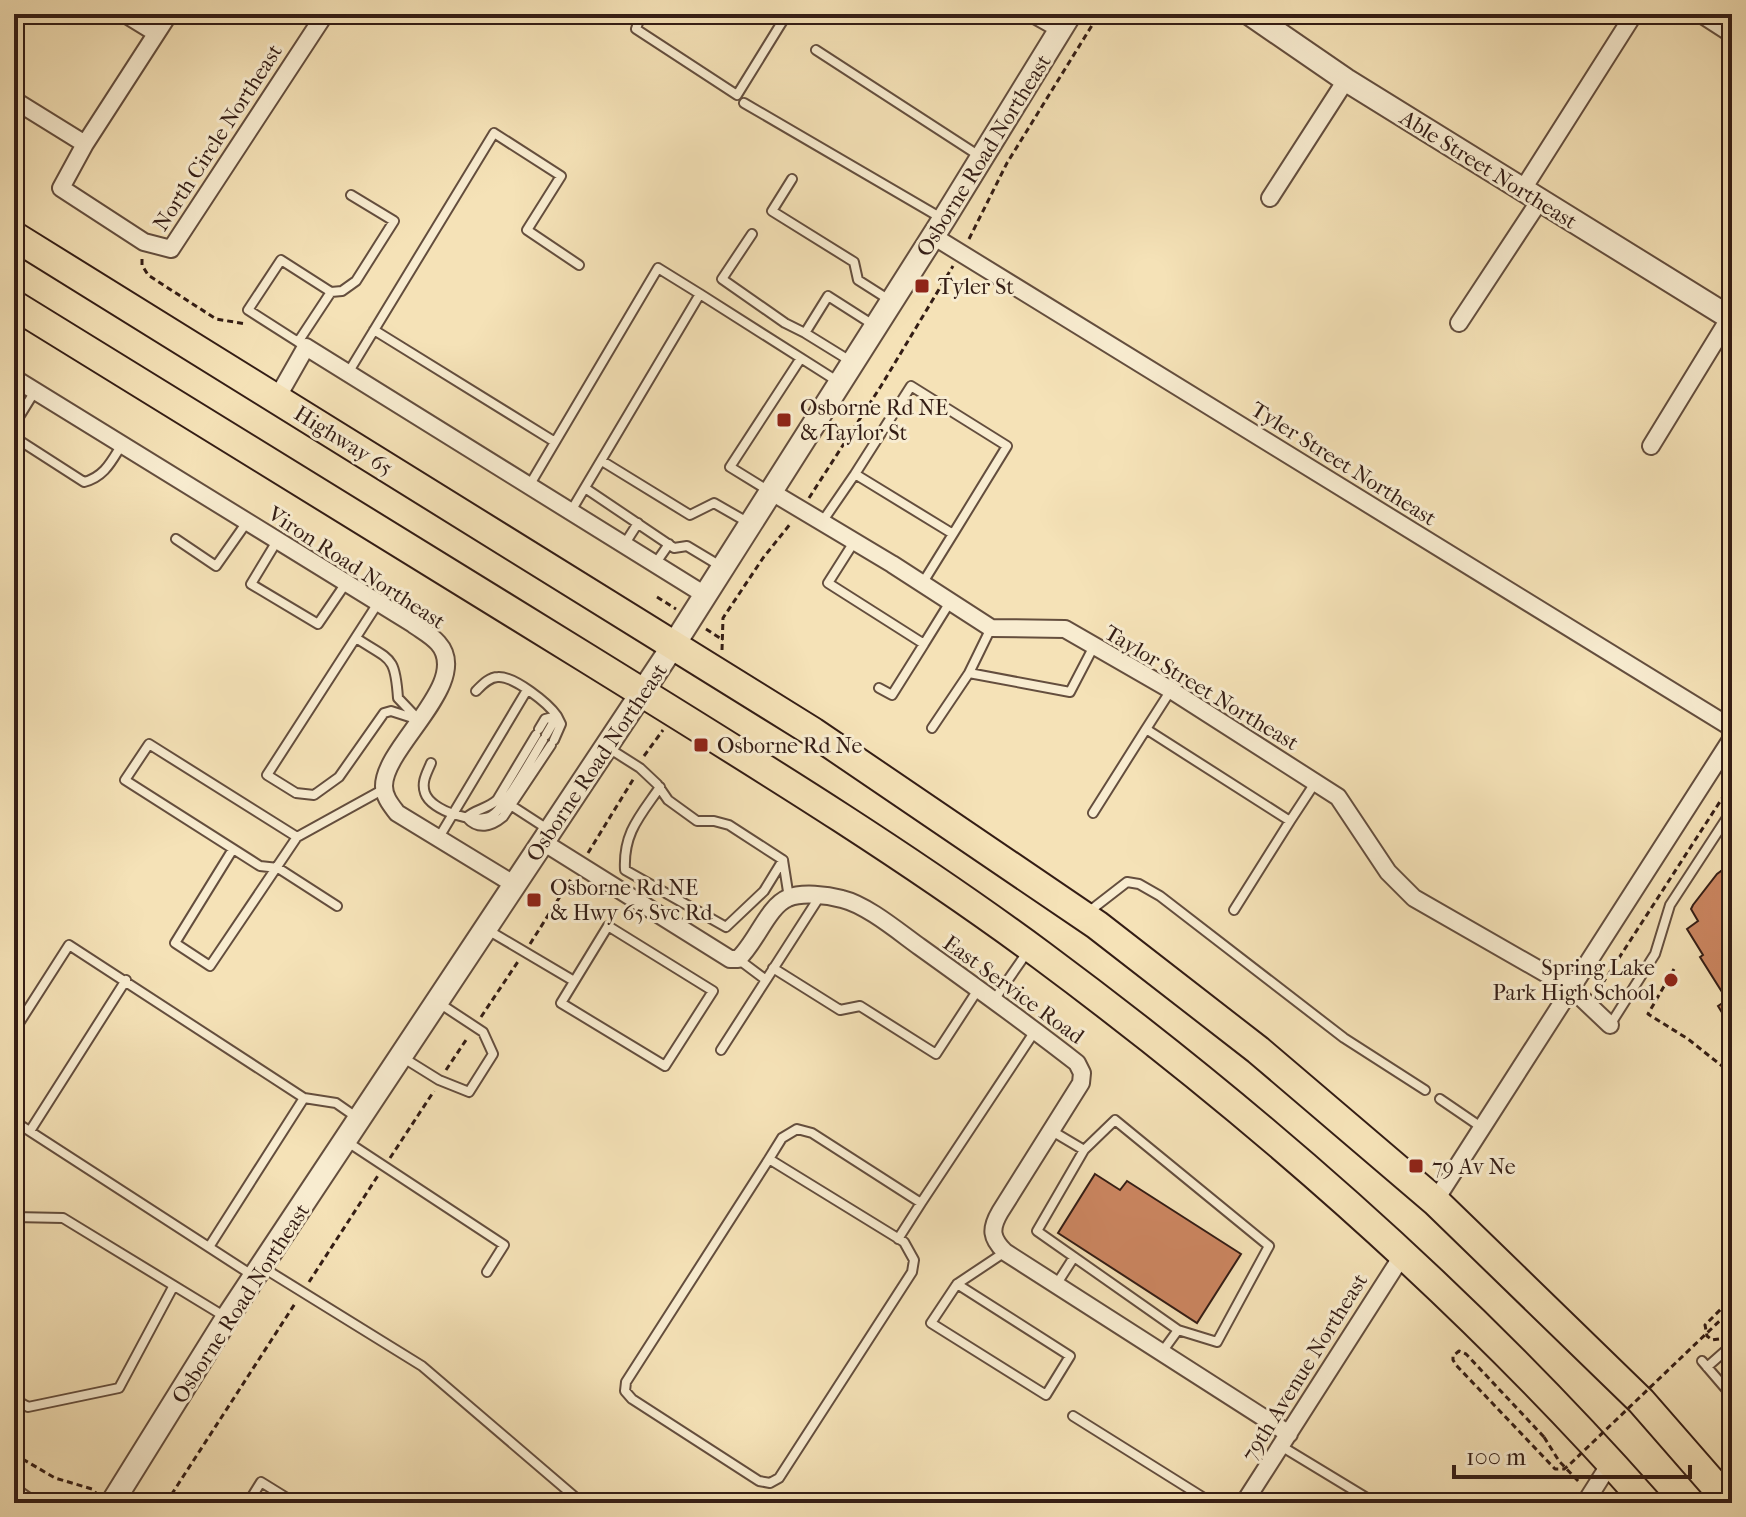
<svg xmlns="http://www.w3.org/2000/svg" width="1746" height="1517" viewBox="0 0 1746 1517" font-family="'IM FELL French Canon',serif">
	<style>
		.building { fill: #cc8661; stroke: #341d15; stroke-width: 2 }
		.lines { fill: none; stroke-linecap: round; stroke-linejoin: round }
		.service-casing { stroke: #644e3e; stroke-width: 12 }
		.minor-casing { stroke: #644e3e; stroke-width: 20 }
		.tertiary-casing { stroke: #644e3e; stroke-width: 26 }
		.trunk-casing { stroke: #341d15; stroke-width: 32 }
		.path { stroke: #341d15; stroke-width: 3; stroke-dasharray: 6 4; stroke-linecap: butt }
		.service { stroke: #f8ecd0; stroke-width: 8 }
		.minor { stroke: #f8ecd0; stroke-width: 16 }
		.tertiary { stroke: #f8ecd0; stroke-width: 22 }
		.trunk { stroke: #f5e2b7; stroke-width: 28 }
		.path-bridge { stroke: #341d15; stroke-width: 3; stroke-dasharray: 6 4; stroke-linecap: butt }
		.poi-dot { fill: #8f2418; stroke: #f8ecd0; stroke-width: 3 }
		.labels { text-anchor: middle; stroke-width: 6; stroke-linejoin: round; paint-order: stroke }
		.street-label { font-size: 22px; fill: #341d15; stroke: #f8ecd0 }
		.poi-label { font-size: 22px; fill: #341d15; stroke: #f8ecd0; text-anchor: start }
	</style>
	<rect width="100%" height="100%" fill="#f5e2b7"/>
	<filter id="stains"><feTurbulence type="fractalNoise" baseFrequency=".0025" numOctaves="4"/><feColorMatrix values="0 0 0 0 .2 0 0 0 0 .09 0 0 0 0 .02 0 0 0 .5 -.17"/></filter>
	<radialGradient id="worn" r=".72"><stop offset=".6" stop-color="#630" stop-opacity="0"/><stop offset="1" stop-color="#630" stop-opacity=".3"/></radialGradient>
	<path class="building" d="M1732,863V1029L1718,1006L1727,1000L1700,957L1703,955L1687,929L1698,921L1691,909L1693,905L1717,874Z
		M1095,1174L1120,1190L1127,1181L1241,1254L1197,1323L1058,1233Z"/>
	<g class="lines">
		<g class="service-casing">
			<path id="service" d="M641,14L636,29L737,95L787,14
				M543,15L544,14
				M816,50L981,157
				M744,103L943,219
				M792,179L772,211L854,262L858,280L891,301
				M752,234L722,279L785,323L805,333
				M331,292L342,291L356,281L394,221L351,195
				M374,330L555,442
				M298,342L331,292L281,260L248,310L306,347
				M852,362L805,333L828,296L875,326
				M348,373L494,133L561,176L527,230L579,265
				M14,425L35,391
				M14,437L84,482C104,477 111,462 121,446
				M602,461L690,515L714,503L749,523
				M855,474L911,386L1007,446L953,534
				M529,486L658,268L700,294
				M585,488L674,548L687,546L722,567
				M769,491L730,467L801,358
				M571,511L700,294L837,381
				M822,522L855,474L953,534L922,584
				M176,539L216,566L247,522
				M277,541L251,584L318,624L346,583
				M854,542L828,583L924,644L950,602
				M624,545L638,523
				M655,564L669,544
				M378,603L267,775L296,793L314,795L339,777L384,713L391,711L419,720
				M991,628L969,673L1070,692L1094,646
				M356,638C391,661 395,655 398,698L416,717
				M879,688L892,695L924,644
				M1171,690L1146,729L1290,821L1315,783
				M476,691C482,685 489,677 498,677C514,676 548,703 557,716L546,735
				M932,728L969,673
				M539,729L545,719L557,716L561,724L554,740
				M607,747L640,768L657,784L668,800L697,821H714L729,825L783,860L789,898
				M431,763C427,773 421,782 425,793C431,811 474,824 491,816C503,811 534,755 543,740
				M660,787C640,816 623,833 625,870L726,927L764,891L783,860
				M512,806L549,830
				M1093,813L1146,729
				M467,817C476,809 487,809 497,800L536,735
				M467,818C478,830 491,827 503,817L551,745
				M297,837L149,744L125,780L260,866L278,868L337,906
				M438,839L527,690
				M233,849L175,943L210,966L297,837L384,789
				M1234,910L1290,821
				M1087,913L1127,882L1139,884L1160,896L1344,1038L1425,1090
				M608,926L713,991L665,1066L561,1003Z
				M486,929L574,981
				M738,959L766,980L820,896
				M773,968L840,1010L860,1006L936,1054L979,988
				M994,1000L1028,951
				M1610,1025L1655,954L1670,905L1732,810
				M14,1031L69,945L304,1098L336,1103L359,1119
				M721,1050L766,980
				M402,1057L439,1080L469,1092L493,1054L483,1032L439,1003
				M1440,1099L1481,1127
				M14,1121L255,1277
				M30,1131L126,980
				M1052,1131L1084,1150L1115,1120L1269,1246L1217,1342L1178,1330L1037,1231L1084,1150
				M346,1141L504,1245L487,1272
				M769,1159L904,1242L914,1260L912,1272L779,1478L770,1483L759,1481L632,1399L625,1391L626,1382L769,1159L782,1138L797,1129L812,1133L921,1203L1035,1031
				M14,1217L63,1218L227,1318
				M898,1239L921,1203
				M209,1247L304,1098
				M262,1267L422,1366L582,1503
				M957,1284L1070,1356L1046,1395L931,1323L957,1284L1005,1252
				M1056,1285L1074,1257
				M1162,1352L1178,1330
				M1702,1361L1732,1396
				M1707,1367L1732,1345
				M14,1399L28,1407L119,1388L173,1287
				M1073,1416L1212,1503
				M1281,1446L1375,1503
				M248,1503L261,1482L295,1503"/>
		</g>
		<g class="minor-casing">
			<path id="minor" d="M125,14L156,33
				M169,14L85,144L61,188L144,242L171,249L325,14
				M1701,14L1732,34
				M14,100L85,144
				M1523,189L1634,14
				M1270,198L1346,80
				M933,236L1732,728
				M1459,323L1540,200
				M14,378L413,624C421,630 431,635 438,643C473,682 384,746 384,786C384,797 391,805 397,813L515,885
				M277,398L306,347L705,595
				M1651,446L1730,317
				M770,491L892,564L991,628L1065,629L1171,690L1338,797L1388,872L1414,898L1571,988L1610,1025
				M543,842L730,959H738C756,943 768,906 788,898C802,892 827,895 842,899C867,905 899,932 920,947C973,985 1026,1023 1077,1063L1082,1073L1081,1083L1000,1212C990,1229 991,1238 1005,1252L1289,1434
				M1435,1201L1732,738
				M1244,1503L1402,1256
				M1585,1503L1611,1462"/>
		</g>
		<g class="tertiary-casing">
			<path id="tertiary" d="M1039,14L1062,27
				M1250,14L1346,80L1732,319
				M14,1496L24,1503
				M112,1503L227,1318L673,646L944,219L1070,14"/>
		</g>
		<g class="trunk-casing">
			<path id="trunk" d="M14,236L813,732L1097,925L1258,1050L1435,1201L1641,1401L1730,1503
				M14,305C205,424 397,541 588,659C741,754 896,848 1041,955C1258,1116 1468,1301 1647,1503"/>
		</g>
		<path class="path" d="M969,239L1007,163L1099,14
			M142,259V265L148,275L216,319L246,324
			M809,498L881,386L953,266
			M657,597L676,609
			M706,629L723,640
			M722,650L723,618L763,558L791,523
			M644,756L663,730
			M588,853L634,778
			M530,944L571,879
			M1674,969L1648,1014L1688,1039L1732,1074
			M1597,992L1732,783
			M481,1017L519,960
			M446,1070L468,1037
			M390,1158L434,1091
			M309,1282L379,1174
			M1725,1334L1732,1328
			M1719,1339L1712,1340L1707,1336L1705,1325L1732,1298
			M1544,1437L1559,1461L1579,1482
			M14,1454L55,1478L92,1489L96,1493
			M166,1503L296,1302"/>
		<use href="#service" class="service"/>
		<use href="#minor" class="minor"/>
		<use href="#tertiary" class="tertiary"/>
		<use href="#trunk" class="trunk"/>
		<path class="path-bridge" d="M1544,1437L1466,1354L1459,1351L1453,1356V1360L1456,1365L1555,1469H1564L1568,1466L1732,1309"/>
	</g>
	<g class="poi-dot">
		<rect x="914" y="278" width="16" height="16" rx="4"/>
		<rect x="776" y="412" width="16" height="16" rx="4"/>
		<rect x="693" y="737" width="16" height="16" rx="4"/>
		<rect x="526" y="892" width="16" height="16" rx="4"/>
		<circle cx="1671" cy="980" r="8"/>
		<rect x="1408" y="1158" width="16" height="16" rx="4"/>
	</g>
	<g class="labels">
		<g class="street-label">
			<text transform="translate(217 137) rotate(-57)" y="8">North Circle Northeast</text>
			<text transform="translate(983 155) rotate(-58)" y="8">Osborne Road Northeast</text>
			<text transform="translate(1489 169) rotate(32)" y="8">Able Street Northeast</text>
			<text transform="translate(344 440) rotate(32)" y="8">Highway 65</text>
			<text transform="translate(1344 463) rotate(32)" y="8">Tyler Street Northeast</text>
			<text transform="translate(357 567) rotate(33)" y="8">Viron Road Northeast</text>
			<text transform="translate(1202 687) rotate(31)" y="8">Taylor Street Northeast</text>
			<text transform="translate(596 762) rotate(-56)" y="8">Osborne Road Northeast</text>
			<text transform="translate(1014 989) rotate(36)" y="8">East Service Road</text>
			<text transform="translate(240 1303) rotate(-57)" y="8">Osborne Road Northeast</text>
			<text transform="translate(1304 1367) rotate(-58)" y="8">79th Avenue Northeast</text>
		</g>
		<g class="poi-label">
			<text x="938" y="294">Tyler St</text>
			<text x="800" y="415">Osborne Rd NE<tspan x="800" dy="25">&amp; Taylor St</tspan></text>
			<text x="717" y="753">Osborne Rd Ne</text>
			<text x="550" y="895">Osborne Rd NE<tspan x="550" dy="25">&amp; Hwy 65 Svc Rd</tspan></text>
			<text x="1655" y="975" text-anchor="end">Spring Lake<tspan x="1655" dy="25">Park High School</tspan></text>
			<text x="1432" y="1174">79 Av Ne</text>
		</g>
	</g>
	<rect width="1746" height="1517" fill="none" stroke="#f5e2b7" stroke-width="48"/>
	<rect x="16" y="16" width="1714" height="1485" fill="none" stroke="#341d15" stroke-width="4"/>
	<rect x="24" y="24" width="1698" height="1469" fill="none" stroke="#341d15" stroke-width="2"/>
	<path d="M1454 1465v12h236v-12" fill="none" stroke="#341d15" stroke-width="4"/>
	<text x="1466" y="1465" font-size="24" fill="#341d15" stroke="#f8ecd0" stroke-width="6" paint-order="stroke">100 m</text>
	<rect width="100%" height="100%" filter="url(#stains)"/>
	<rect width="100%" height="100%" fill="url(#worn)"/>
</svg>
